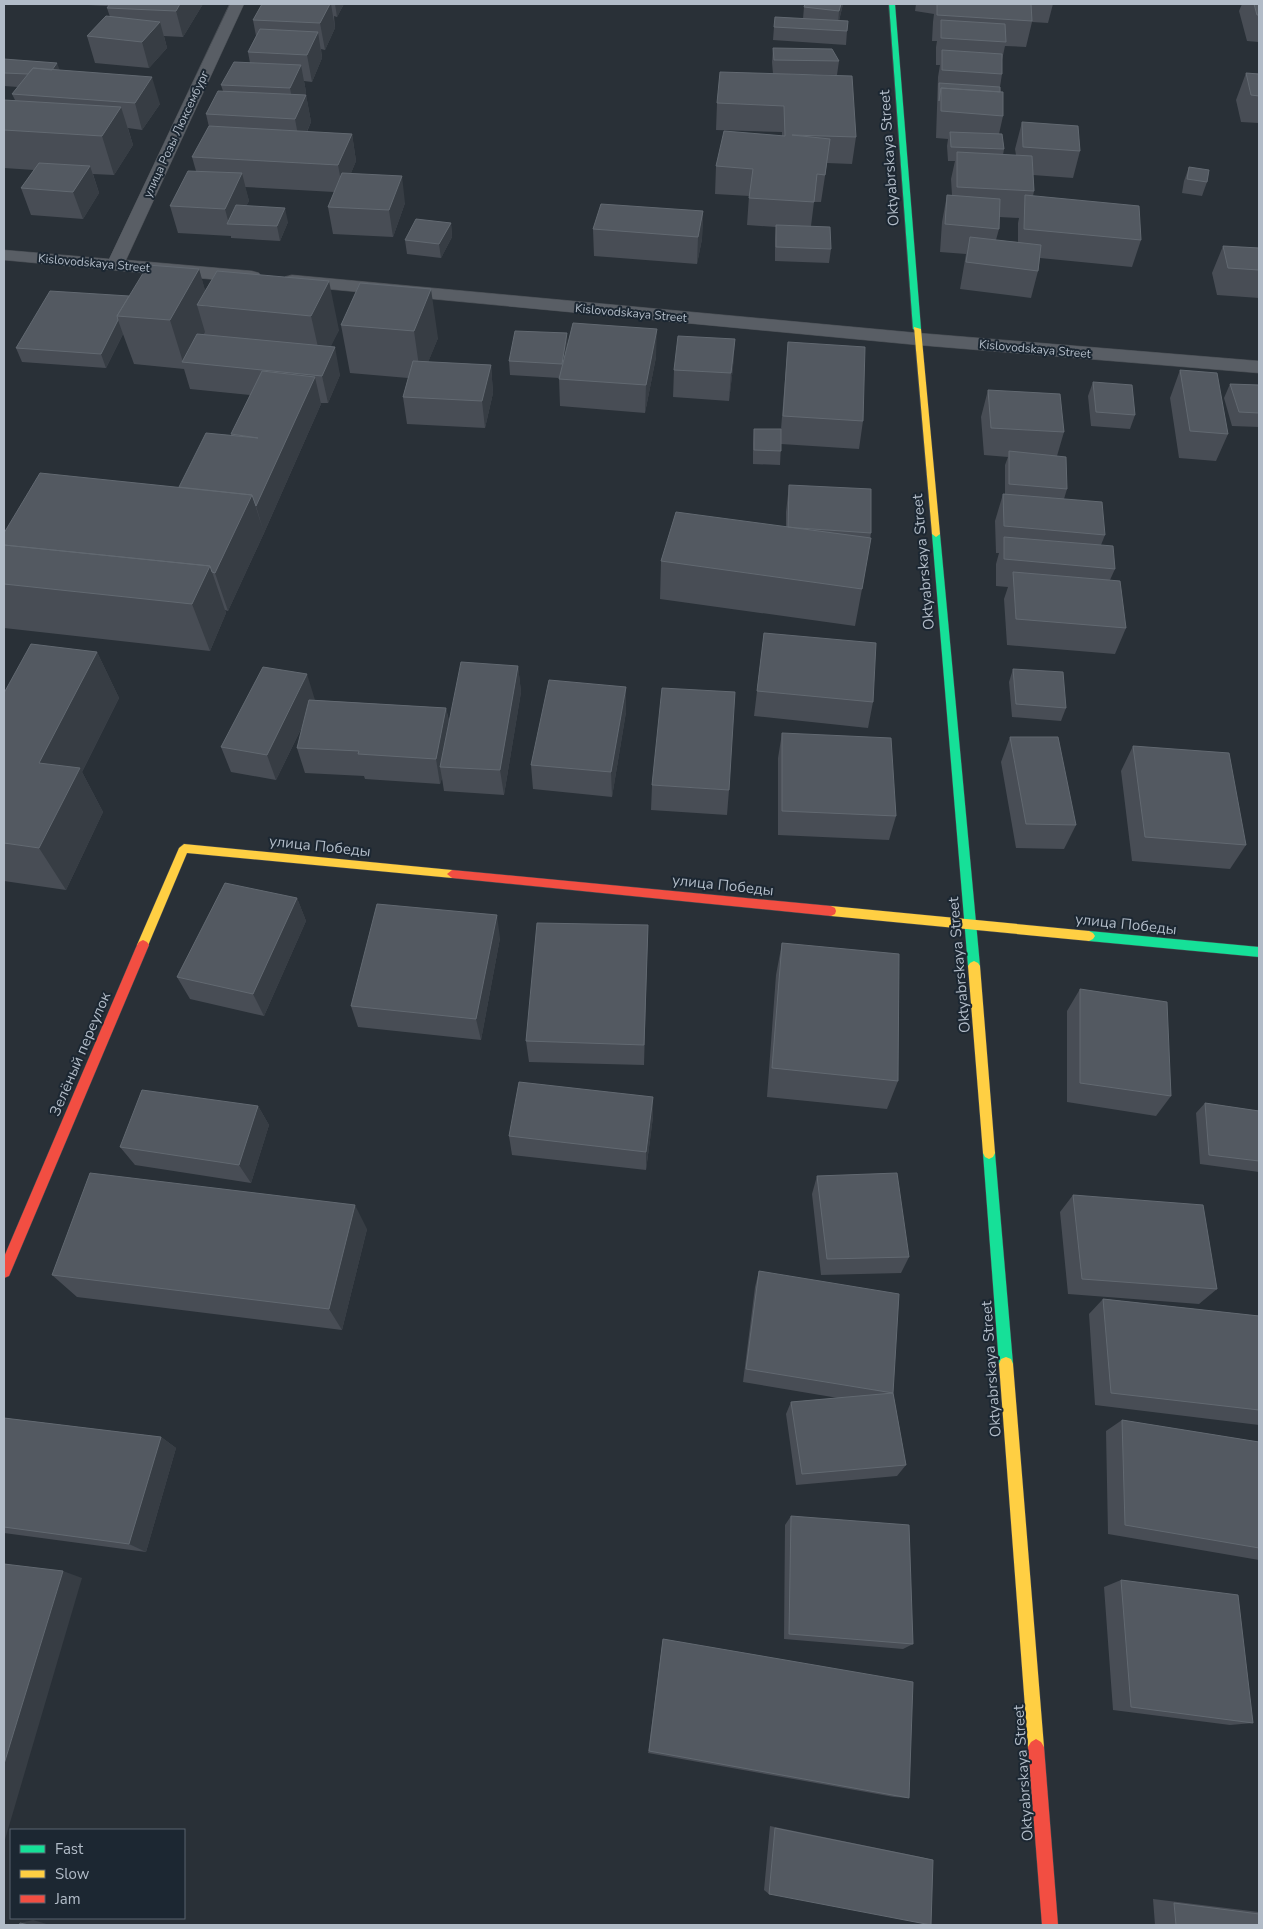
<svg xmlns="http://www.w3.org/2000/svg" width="1263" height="1929" viewBox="0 0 1263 1929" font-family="'Nunito Sans',sans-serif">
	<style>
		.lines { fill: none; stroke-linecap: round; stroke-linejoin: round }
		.street-casing { stroke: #474c52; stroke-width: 1 }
		.fast-casing { stroke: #474c52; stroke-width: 1 }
		.slow-casing { stroke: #474c52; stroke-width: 1 }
		.jam-casing { stroke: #474c52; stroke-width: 1 }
		.street { fill: #595e65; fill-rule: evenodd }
		.fast { fill: #16e098; fill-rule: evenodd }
		.slow { fill: #ffcf43; fill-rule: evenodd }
		.jam { fill: #f24e42; fill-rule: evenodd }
		.wall { fill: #484d55; fill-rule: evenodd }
		.shaded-wall { fill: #373d44 }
		.building { fill: #535961; stroke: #626971 }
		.labels { text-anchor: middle; stroke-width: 4; stroke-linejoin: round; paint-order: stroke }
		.far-street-label { font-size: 12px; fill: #b2bcc8; stroke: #1c2732 }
		.street-label { font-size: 15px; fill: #b2bcc8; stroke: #1c2732 }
	</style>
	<rect width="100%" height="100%" fill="#293037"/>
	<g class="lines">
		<g class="street-casing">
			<path id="street" d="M230,4H244L126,260L252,271L259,273L261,277L259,281L252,283L4,260V250L109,259Z
				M292,275L918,333L1259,361V373L918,345L285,285L283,281L285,277Z"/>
		</g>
		<g class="fast-casing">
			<path id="fast" d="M889,4H895L921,329L917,331L913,329Z
				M936,531L940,534L980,966L978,969H970L968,966L932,534Z
				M1089,931L1259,947V957L1089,941L1085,939L1083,936L1085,933Z
				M989,1147L993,1149L995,1153L1013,1364L1011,1369L1006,1371L1001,1369L999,1364L983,1153L985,1149Z"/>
		</g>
		<g class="slow-casing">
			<path id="slow" d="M914,327L921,329L940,534L936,537L932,534Z
				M184,844L452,870L457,874L452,878L187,853L147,948H139L137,945L179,848Z
				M831,906L1089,931L1093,933L1095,936L1093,939L1089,941L831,916L827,914L826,911L827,908Z
				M974,961L978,963L980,966L995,1153L993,1157L989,1159L985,1157L983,1153L968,966L970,963Z
				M1006,1357L1011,1359L1013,1364L1044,1747L1041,1752L1036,1755L1031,1752L1028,1747L999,1364L1001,1359Z"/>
		</g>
		<g class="jam-casing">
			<path id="jam" d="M452,870L831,906L835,908L836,911L835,914L831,916L452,878L447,874Z
				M143,940L147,942L149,945L9,1276L4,1278V1257L137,945L139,942Z
				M1036,1739L1041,1742L1044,1747L1058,1925H1042L1028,1747L1031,1742Z"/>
		</g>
		<use href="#street" class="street"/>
		<use href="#fast" class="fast"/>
		<use href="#slow" class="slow"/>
		<use href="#jam" class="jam"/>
	</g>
	<path class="wall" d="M87,4H203L183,37L164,36L167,48L149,68L95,63L87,36L110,17L107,8L108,6L88,5Z
		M262,4H344L337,17L334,16L335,28L325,50L321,49L322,58L312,82L304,81L306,92L305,95H306L311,122L307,132L352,134L356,161L351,173L405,203L393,237L333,234L328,207L334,192L245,187L249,201L246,206L288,222L280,241L231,238V236L178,233L170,206L196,171L192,157L209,127L206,114L223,91L221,85L250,63L248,52L256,36L253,20Z
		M843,4L839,21L847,31L846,45L773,40L774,27L803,19L804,7Z
		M916,4H1053L1048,23L1032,22L1026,47L1005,46L1002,60V74L1000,87L1003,116L999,134L1004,149L1003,155H1016L1015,149L1022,122L1080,151L1073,178L1033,175L1034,191L1033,196L1141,240L1132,267L1040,258L1038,271L1031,298L960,289L966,254L940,252L942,222L947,195H952L951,179L955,161H948L947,146L948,139L936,138L938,77L940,65H936V47L937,41H932L933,22L934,14L915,11ZM999,217L1019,218L1018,223V242L996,240L999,229Z
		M1242,4H1259V42L1247,41L1239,11Z
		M773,48L839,61L837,75L790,74L856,137L852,164L827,163L821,202H814L811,226L831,249L829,263L775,261V239L776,227L747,225L749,196L715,194L716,166L782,136V132L716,130L717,103L773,74L772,62Z
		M4,59L60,70L160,104L142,130L128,128L133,145L114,175L93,174L99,193L83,219L31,215L21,188L34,170L4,168V100H15L12,94L18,87L4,86Z
		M1246,73L1259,74V123L1241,122L1236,100Z
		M1189,167L1207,182L1202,196L1182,193L1184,181Z
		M703,211L702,239L697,264L594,256L593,229Z
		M451,223L452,237L441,258L407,254L405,240Z
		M1223,246L1259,248V298L1217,295L1212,273Z
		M199,269L205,291L217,271L339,330L330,347L340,375L328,403H321V404L264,533L228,611L225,610L226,613L210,651L4,628V533L179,487L231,435V434L250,395L190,389L184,369L134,364L123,334L106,368L22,362L16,348L129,296Z
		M360,283L438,338L428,362L491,365L493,393L485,428L407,424L403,397L408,378L350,373L341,325Z
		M735,339L733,367L729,401L673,397L674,370Z
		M788,342L863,421L859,449L781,444L780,465L753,464V443L754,429H781Z
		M568,345L656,357L645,413L560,406L559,378L510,375L509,361Z
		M1180,370L1228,434L1216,461L1179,458L1170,398Z
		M1093,382L1135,415L1130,429L1091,426L1088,396Z
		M1230,384L1259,385V427L1232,426L1224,398Z
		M988,390L1064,432L1057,456L1067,489L1064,499L1105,535L1101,545L1115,569L1110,580L1126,628L1115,654L1007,645L1004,599L1008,587L996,586V564L999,553H996L995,521L1003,494H1005V465L1008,457L984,455L981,417Z
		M789,485L871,533L862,589L855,626L660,599L661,561L786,527V512Z
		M764,633L873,702L868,728L754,716Z
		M97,652L119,698L82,772L103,812L66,890L4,881V693Z
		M518,666L521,692L504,795L444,791L442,778L440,784L365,779L364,776L305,773L297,748L303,725L276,780L231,772L221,747L315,700L446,708L449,721Z
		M1013,669L1066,708L1061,721L1012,717L1009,682Z
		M626,712L612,797L533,789L531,765Z
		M782,733L896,816L889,840L778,835V758Z
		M1010,737L1076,825L1064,849L1016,848L1001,762Z
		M1133,746L1246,845L1230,869L1132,861L1121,771Z
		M652,785L729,790L727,815L651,810Z
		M297,898L306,921L264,1016L190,999L177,977Z
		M648,925L644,1065L529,1062L526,1041Z
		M500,938L481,1040L358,1027L351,1006Z
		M782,943L898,1081L887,1109L767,1097L776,975Z
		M1080,989L1171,1096L1156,1116L1067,1102V1011Z
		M1205,1103L1259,1111V1172L1200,1164L1196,1113Z
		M258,1106L269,1125L251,1183L135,1165L120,1147Z
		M653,1117L646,1170L512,1155L509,1136Z
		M817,1176L909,1257L901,1273L821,1275L812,1194Z
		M1073,1195L1217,1289L1199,1304L1068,1294L1060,1212Z
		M367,1229L342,1330L77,1297L52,1275Z
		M759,1271L893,1393L906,1465L897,1476L796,1485L786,1414L791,1402L838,1398L743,1382L755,1287Z
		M1103,1299L1259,1316V1425L1095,1405L1089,1314Z
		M4,1418L161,1437L176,1448L146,1552L4,1533Z
		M1122,1420L1259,1442V1560L1108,1534L1106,1431Z
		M791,1516L913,1644L903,1649L784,1639L785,1525Z
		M1121,1580L1253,1723L1230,1725L1113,1710L1104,1587Z
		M663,1639L909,1798L894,1797L648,1753L662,1646Z
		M770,1826L921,1857L933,1860L769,1894L764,1890Z
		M1153,1899L1259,1912V1925H1155Z"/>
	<path class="shaded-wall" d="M180,4H203L183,37L176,11Z
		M330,4H331L335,28L325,50L320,23Z
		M335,4H344L337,17Z
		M841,4H843L838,24L839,11Z
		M160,22L167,48L149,68L142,42Z
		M318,32L322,58L312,82L307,55Z
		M57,63L62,76L48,75Z
		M301,65L306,92L295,115L290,88Z
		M152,77L160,104L142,130L135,103Z
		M306,95L311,122L300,146L295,119Z
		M121,107L133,145L114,175L102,136Z
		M352,134L356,161L343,192L338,165Z
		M90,166L99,193L83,219L73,192Z
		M242,173L249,201L237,224H229L225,209Z
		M402,176L405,203L393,237L389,210Z
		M285,208L288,222L280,241L277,226Z
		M703,211L702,239L697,264L698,237Z
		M451,223L452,237L441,258L439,244Z
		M199,269L210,307L197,305L205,332L188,362H183L170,320Z
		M329,281L339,330L322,365L311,316Z
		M431,289L438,338L421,380L414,331Z
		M118,320L123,334L106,368L101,354Z
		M657,329L656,357L645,413L646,385Z
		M567,333L568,348L562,378V364Z
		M735,339L733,367L729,401L731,373Z
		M335,347L340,375L328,403L322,376Z
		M491,365L493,393L485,428L482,401Z
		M315,377L321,404L264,533L256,506Z
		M252,495L264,533L228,611L215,573Z
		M210,566L226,613L210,651L192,604Z
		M97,652L119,698L82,772L103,812L66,890L39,848V763Z
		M518,666L521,692L504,795L500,770Z
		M307,674L315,700L276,780L267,755Z
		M626,687V712L612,797L611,772Z
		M446,708L451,733L440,767L442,778L440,784L436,759Z
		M297,898L306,921L264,1016L253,994Z
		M497,915L500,938L481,1040L476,1019Z
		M653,1097V1117L646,1170V1152Z
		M258,1106L269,1125L251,1183L239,1165Z
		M355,1205L367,1229L342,1330L329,1309Z
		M161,1437L176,1448L146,1552L129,1544Z
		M63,1571L82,1578L4,1843V1764Z
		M33,1920L50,1925H29L20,1923Z"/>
	<path class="building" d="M110,4H180L176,11L107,8Z
		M262,4H330L320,23L253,20Z
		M805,4H841L839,11L804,7Z
		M937,4H1031L1032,21L937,15Z
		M1254,4H1259V15H1257Z
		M106,16L160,22L142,42L87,36Z
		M775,17L848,21L847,31L774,27Z
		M941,20L1005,24L1006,42L941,38Z
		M260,29L318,32L307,55L248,52Z
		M773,48L832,49L839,61L774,60Z
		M942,50L1002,54V74L942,70Z
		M4,59L57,63L52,70L33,68L28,74L4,73Z
		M234,62L301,65L290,88L221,85Z
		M33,68L152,77L135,103L12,94Z
		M720,72L852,76L856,137L792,135L830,139L825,175L817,174L814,202L749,198L753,169L716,166L724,131L785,136L784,106L717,103Z
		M1246,73L1259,74V96L1251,95Z
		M939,83L1000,87V92L941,88L939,101Z
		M941,88L1003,92V116L941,111Z
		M218,91L306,95L295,119L206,114Z
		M4,100L121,107L102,136L4,130Z
		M1022,122L1078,126L1080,151L1023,147Z
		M209,126L352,134L338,165L192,157Z
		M950,132L1002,134L1004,149L951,147Z
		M957,152L1032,156L1034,191L957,187Z
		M39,163L90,166L73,192L21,188Z
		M1189,167L1209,170L1207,182L1187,179Z
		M188,171L242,173L225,209L170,206Z
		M342,173L402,176L389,210L328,207Z
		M947,195L1000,199L999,229L945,224Z
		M1025,195L1139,206L1141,240L1024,229Z
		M601,204L703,211L698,237L593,229Z
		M236,205L285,208L277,226L227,224Z
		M416,219L451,223L439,244L405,240Z
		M776,225L830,227L831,249L776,247Z
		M970,237L1041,245L1038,271L966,262Z
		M1223,246L1259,248V270L1228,268Z
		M148,265L199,269L170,320L117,316Z
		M217,271L329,281L311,316L197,305Z
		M360,283L431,289L414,331L341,325Z
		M50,291L129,296L117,316L118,320L101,354L16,348Z
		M573,323L657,329L646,385L559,379Z
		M515,331L567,333L562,364L509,361Z
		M197,334L335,347L322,376L182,362Z
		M678,336L735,339L731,373L674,370Z
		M788,342L865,347L863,421L783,416Z
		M413,361L491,365L482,401L403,397Z
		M1180,370L1217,373L1228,434L1190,431Z
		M262,371L315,377L256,506L252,495L179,487L206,433L258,438L231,434Z
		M1093,382L1132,385L1135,415L1096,412Z
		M1230,384L1259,385V413L1239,412Z
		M988,390L1060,394L1064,432L991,428Z
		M754,429H781V451L754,450Z
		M1009,451L1066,457L1067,489L1009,484Z
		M40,473L252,495L215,573L212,572L210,566L4,545V533Z
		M789,485L871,489V533L798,528L788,527Z
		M1003,494L1102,502L1105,535L1004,526Z
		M676,512L871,538L862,589L661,561Z
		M1004,537L1113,546L1115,569L1004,559Z
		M4,545L210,566L192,604L4,584Z
		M1013,572L1120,581L1126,628L1016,619Z
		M764,633L876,643L873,702L757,691Z
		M31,644L97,652L39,763L80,768L39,848L4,843V693Z
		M461,662L518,666L500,770L440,767Z
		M263,667L307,674L267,755L221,747Z
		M1013,669L1063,672L1066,708L1016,704Z
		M549,680L626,687L611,772L531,765Z
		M662,688L735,692L729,790L652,785Z
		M309,700L446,708L436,759L358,754L359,751L297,748Z
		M782,733L891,738L896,816L782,811Z
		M1010,737H1058L1076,825L1026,824Z
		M1133,746L1229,753L1246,845L1145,837Z
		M225,883L297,898L253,994L177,977Z
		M377,904L497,915L476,1019L351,1006Z
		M537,923L648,925L644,1045L526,1041Z
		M782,943L899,954L898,1081L772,1068Z
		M1080,989L1167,1002L1171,1096L1080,1083Z
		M519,1082L653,1097L646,1152L509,1136Z
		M142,1090L258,1106L239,1165L120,1147Z
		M1205,1103L1259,1111V1161L1209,1155Z
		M90,1173L355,1205L329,1309L52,1275Z
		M897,1173L909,1257L827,1259L817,1176Z
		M1073,1195L1203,1205L1217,1289L1082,1279Z
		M759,1271L899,1294L893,1393L906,1465L802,1474L791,1402L893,1393L746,1369Z
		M1103,1299L1259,1316V1410L1111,1393Z
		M4,1418L161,1437L129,1544L4,1527Z
		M1122,1420L1259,1442V1548L1125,1525Z
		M791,1516L909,1525L913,1644L789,1634Z
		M4,1564L63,1571L4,1764Z
		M1121,1580L1238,1595L1253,1723L1131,1707Z
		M663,1639L913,1682L909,1798L649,1751Z
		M775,1828L933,1860L931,1925L769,1894Z
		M1174,1903L1259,1914V1925H1176Z
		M20,1923L29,1925H19Z"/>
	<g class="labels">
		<g class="far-street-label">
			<text transform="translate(176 134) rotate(-65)" y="4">улица Розы Люксембург</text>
			<text transform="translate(94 263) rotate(5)" y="4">Kislovodskaya Street</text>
			<text transform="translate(631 313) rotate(5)" y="4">Kislovodskaya Street</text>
			<text transform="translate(1035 349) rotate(5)" y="4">Kislovodskaya Street</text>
		</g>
		<g class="street-label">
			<text transform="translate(889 158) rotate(-94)" y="5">Oktyabrskaya Street</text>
			<text transform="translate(923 562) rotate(-95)" y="5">Oktyabrskaya Street</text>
			<text transform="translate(320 846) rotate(6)" y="5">улица Победы</text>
			<text transform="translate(723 885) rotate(6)" y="5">улица Победы</text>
			<text transform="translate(1126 924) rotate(6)" y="5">улица Победы</text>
			<text transform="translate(959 965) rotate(-95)" y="5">Oktyabrskaya Street</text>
			<text transform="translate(80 1054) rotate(-67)" y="5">Зелёный переулок</text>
			<text transform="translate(991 1369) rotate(-94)" y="5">Oktyabrskaya Street</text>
			<text transform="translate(1023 1773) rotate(-94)" y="5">Oktyabrskaya Street</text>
		</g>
	</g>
	<rect width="1263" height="1929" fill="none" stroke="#b2bcc8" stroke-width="10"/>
	<rect x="10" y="1829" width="175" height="90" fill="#1c2732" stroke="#58636e"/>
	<rect x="20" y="1845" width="25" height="8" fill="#16e098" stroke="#58636e"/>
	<text x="55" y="1854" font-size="15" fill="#b2bcc8">Fast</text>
	<rect x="20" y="1870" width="25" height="8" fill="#ffcf43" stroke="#58636e"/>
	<text x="55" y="1879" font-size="15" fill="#b2bcc8">Slow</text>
	<rect x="20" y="1895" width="25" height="8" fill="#f24e42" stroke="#58636e"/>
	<text x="55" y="1904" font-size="15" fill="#b2bcc8">Jam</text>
</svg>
